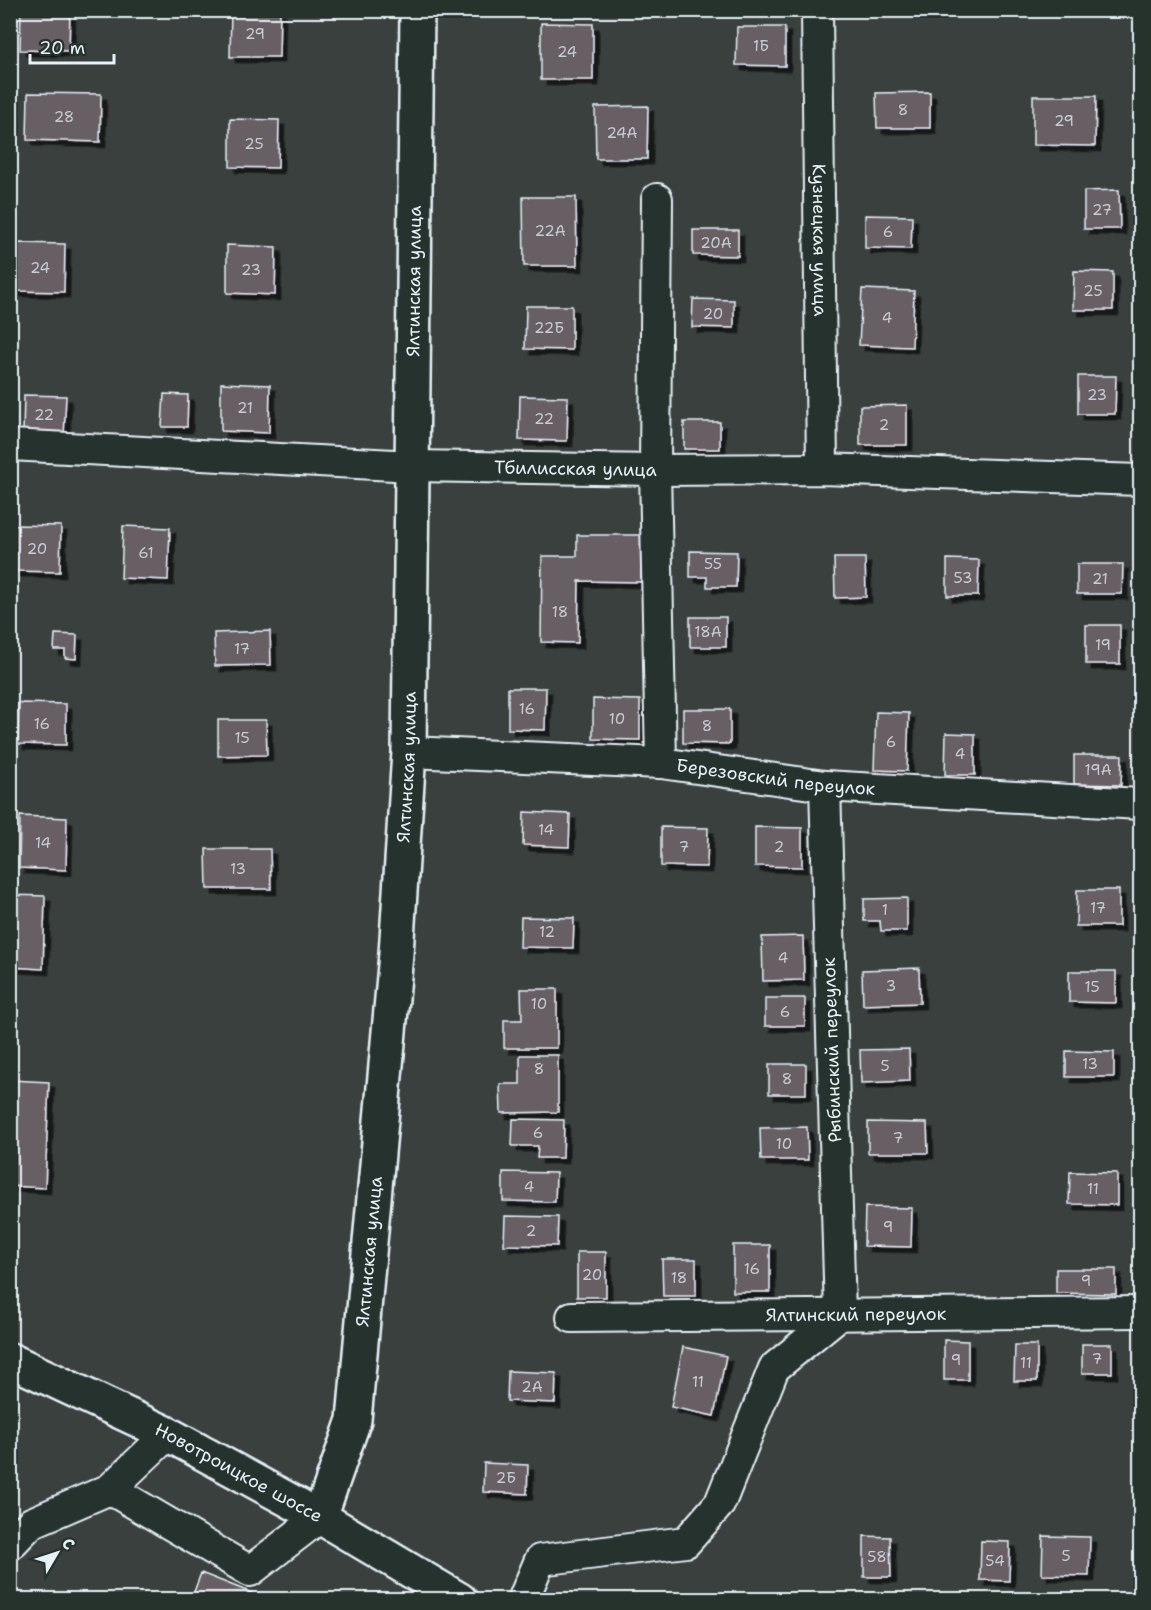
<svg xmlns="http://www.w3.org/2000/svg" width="1151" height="1610" viewBox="0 0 1151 1610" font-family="'Shantell Sans',sans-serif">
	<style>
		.building { fill: #685e65; stroke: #e8f1f8; stroke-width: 1.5; filter: url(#shadow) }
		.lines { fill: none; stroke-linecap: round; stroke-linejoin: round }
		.minor-casing { stroke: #e8f1f8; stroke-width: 34 }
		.major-casing { stroke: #e8f1f8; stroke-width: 38 }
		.minor { stroke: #26332d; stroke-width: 30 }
		.major { stroke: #26332d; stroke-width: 33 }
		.labels { text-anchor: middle; stroke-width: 4.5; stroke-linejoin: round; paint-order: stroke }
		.number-label { font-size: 15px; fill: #c8ccd3 }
		.street-label { font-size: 18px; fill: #e8f1f8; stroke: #26332d }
	</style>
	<defs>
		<filter id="shadow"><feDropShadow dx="5.5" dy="5.5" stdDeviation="0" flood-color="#0009"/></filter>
	</defs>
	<rect width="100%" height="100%" fill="#3a403e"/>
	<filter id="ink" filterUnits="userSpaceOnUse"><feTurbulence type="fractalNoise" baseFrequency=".0167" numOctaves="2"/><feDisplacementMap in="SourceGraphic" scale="12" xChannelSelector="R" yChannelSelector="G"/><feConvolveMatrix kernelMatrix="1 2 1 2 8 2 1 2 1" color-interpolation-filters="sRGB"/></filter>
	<g filter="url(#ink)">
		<path class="building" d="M21,10H70L69,51L20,50Z
			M231,10H280L279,57H230Z
			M541,23L593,24V80H541Z
			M737,27H785V66L736,65Z
			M930,92V128H877L876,93Z
			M28,93L101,94L100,142L27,140Z
			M1033,96H1096L1095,146L1033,145Z
			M648,106L647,159H596L595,107Z
			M230,119L279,120L278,168L230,167Z
			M1119,190L1120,229H1084V191Z
			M523,197H576L577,266H524Z
			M865,215L912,216L911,249L865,248Z
			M693,230H738V256L693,255Z
			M16,243L65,244L64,292L15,291Z
			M227,245L276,247L275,295L227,293Z
			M1074,271L1113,272V310H1073Z
			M862,289L914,291L912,347L859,345Z
			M693,299L734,300V328L692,327Z
			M526,306H572V350L525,349Z
			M1078,376H1116L1115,414H1078Z
			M221,383L270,385L269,433L221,431Z
			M164,394L188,395L187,427H162Z
			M24,395L66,396L64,435L23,433Z
			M520,396L568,397L567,441L519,440Z
			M907,405V445H860V406Z
			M684,422H720V449H684Z
			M14,525L61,526L60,572L13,571Z
			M123,526L170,528L168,580L121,578Z
			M577,535H641V582L579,581L578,643L541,642L542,556H577Z
			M690,551L737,552L736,587H707V577H690Z
			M834,558H865L866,597L835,598Z
			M947,559L979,560L978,596H947Z
			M1077,564H1123L1122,594H1077Z
			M690,617H726V647H690Z
			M1086,625H1120V664H1086Z
			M270,631L271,665L215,666L214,633Z
			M55,634L77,635L76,659L65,658V650H54Z
			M508,688H546L545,730L508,729Z
			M593,699L640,700V740L593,739Z
			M19,703L66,704V745L18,744Z
			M683,709H730V744L683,743Z
			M876,712L909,713L907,771L874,770Z
			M218,720H266L267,755L218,756Z
			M946,733L975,734V775H945Z
			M1074,755H1122L1121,785L1074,784Z
			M524,812L570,814L569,847L523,845Z
			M20,816L67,818L66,870L19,868Z
			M661,827L708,828L707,867L661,866Z
			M755,827L802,828V867L755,866Z
			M206,849H270L271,889H207Z
			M1077,890H1119V926H1076Z
			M10,895L45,896L43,969L10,967Z
			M907,898V931H881L880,921H864V899Z
			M521,917L574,918L573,948L520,947Z
			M803,936L804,980L763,981L762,937Z
			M919,968L920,1003L863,1005L862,970Z
			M1069,971H1116V1003L1069,1002Z
			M521,989H557V1048H504V1020H522Z
			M765,998H805V1026H765Z
			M909,1049L910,1081L861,1083L860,1050Z
			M1066,1051L1114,1052V1077H1066Z
			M520,1055H558V1112L501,1113L500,1084H520Z
			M769,1064H806V1094H769Z
			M10,1080L49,1082L45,1188L10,1186Z
			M513,1119L564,1120L563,1158H537L538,1146H512Z
			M868,1122L927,1123L928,1153H868Z
			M807,1127L808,1160H761L760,1128Z
			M503,1172L556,1173L555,1202L503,1201Z
			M1070,1172L1117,1173V1205L1069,1204Z
			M865,1207L912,1208L911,1247L864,1246Z
			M505,1216L558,1217L557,1246L504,1245Z
			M733,1245H770V1292H733Z
			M577,1252H606V1297H577Z
			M662,1259H696V1296H663Z
			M1056,1269H1116V1294L1056,1293Z
			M944,1340L968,1341V1380H944Z
			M1082,1344H1112V1373H1082Z
			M1015,1345H1037V1381H1014Z
			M683,1347L726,1356L714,1416L671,1407Z
			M508,1371L556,1373L555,1403L507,1401Z
			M484,1463L528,1465L527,1494L483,1492Z
			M864,1536L890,1537L891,1577H864Z
			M1043,1536L1090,1537L1089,1576L1042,1575Z
			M981,1541L1010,1542L1009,1581L980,1580Z
			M201,1573L257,1595L255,1600H191Z"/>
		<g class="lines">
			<g class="minor-casing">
				<g id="minor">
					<path id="s1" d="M817,10L822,469"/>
					<path d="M657,199L655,470L661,763"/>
					<path id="s2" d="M10,445L413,466L655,470L822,469L1140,480"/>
					<path id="s3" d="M409,752L661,763L825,786L1140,804"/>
					<path id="s4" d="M572,1317L1140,1312"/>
					<path d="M110,1489L168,1434"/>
					<path d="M10,1545L31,1523L110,1489L250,1571L320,1517"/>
					<path d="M523,1600L540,1560L686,1542L720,1503L774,1368L840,1314L825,786"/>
				</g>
			</g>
			<g class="major-casing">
				<g id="major">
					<path id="s5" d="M10,1360L168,1434L320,1517L460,1600"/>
					<path id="s6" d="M320,1517L354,1420L396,954L409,752L417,10"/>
				</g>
			</g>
			<use href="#minor" class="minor"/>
			<use href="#major" class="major"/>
		</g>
	</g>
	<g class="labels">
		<g class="number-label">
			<text x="255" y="39">29</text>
			<text x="761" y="51">1Б</text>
			<text x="567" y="57">24</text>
			<text x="903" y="115">8</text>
			<text x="64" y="122">28</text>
			<text x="1064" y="126">29</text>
			<text x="622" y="138">24А</text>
			<text x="254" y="149">25</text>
			<text x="1102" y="215">27</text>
			<text x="550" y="236">22А</text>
			<text x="888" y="237">6</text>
			<text x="716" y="248">20А</text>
			<text x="40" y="273">24</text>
			<text x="251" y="275">23</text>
			<text x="1093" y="296">25</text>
			<text x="713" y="319">20</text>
			<text x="887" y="323">4</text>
			<text x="549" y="333">22Б</text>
			<text x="1097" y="400">23</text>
			<text x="245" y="413">21</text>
			<text x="44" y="420">22</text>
			<text x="544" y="424">22</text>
			<text x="884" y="430">2</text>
			<text x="37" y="554">20</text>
			<text x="146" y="558">61</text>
			<text x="713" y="569">55</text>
			<text x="963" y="583">53</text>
			<text x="1100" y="584">21</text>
			<text x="560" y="617">18</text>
			<text x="708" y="637">18А</text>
			<text x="1103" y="650">19</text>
			<text x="242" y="654">17</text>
			<text x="527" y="714">16</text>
			<text x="617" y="724">10</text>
			<text x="42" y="729">16</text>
			<text x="707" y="731">8</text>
			<text x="242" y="743">15</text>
			<text x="891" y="747">6</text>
			<text x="960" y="759">4</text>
			<text x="1098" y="775">19А</text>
			<text x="546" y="835">14</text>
			<text x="43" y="848">14</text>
			<text x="684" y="852">7</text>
			<text x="779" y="852">2</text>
			<text x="238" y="874">13</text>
			<text x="1098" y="913">17</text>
			<text x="885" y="915">1</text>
			<text x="547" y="937">12</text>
			<text x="783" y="963">4</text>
			<text x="891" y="991">3</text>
			<text x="1092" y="992">15</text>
			<text x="539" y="1009">10</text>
			<text x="785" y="1017">6</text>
			<text x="1090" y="1069">13</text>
			<text x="885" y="1071">5</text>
			<text x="539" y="1074">8</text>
			<text x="787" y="1084">8</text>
			<text x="538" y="1138">6</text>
			<text x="898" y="1143">7</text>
			<text x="784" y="1149">10</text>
			<text x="529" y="1192">4</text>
			<text x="1093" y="1194">11</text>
			<text x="888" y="1232">9</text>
			<text x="531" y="1236">2</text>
			<text x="752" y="1274">16</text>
			<text x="592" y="1280">20</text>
			<text x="679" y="1283">18</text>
			<text x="1086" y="1286">9</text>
			<text x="1097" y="1364">7</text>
			<text x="956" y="1365">9</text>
			<text x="1026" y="1368">11</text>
			<text x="698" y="1387">11</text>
			<text x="532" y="1392">2А</text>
			<text x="506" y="1483">2Б</text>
			<text x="1066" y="1561">5</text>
			<text x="877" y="1562">58</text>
			<text x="995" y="1566">54</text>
		</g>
		<g class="street-label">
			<text dy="6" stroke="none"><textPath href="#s1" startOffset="230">Кузнецкая улица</textPath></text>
			<text dy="6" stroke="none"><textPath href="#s6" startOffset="1244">Ялтинская улица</textPath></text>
			<text dy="6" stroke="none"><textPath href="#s2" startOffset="566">Тбилисская улица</textPath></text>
			<text dy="6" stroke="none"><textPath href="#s6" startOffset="758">Ялтинская улица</textPath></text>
			<text dy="6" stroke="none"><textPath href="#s3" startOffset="368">Березовский переулок</textPath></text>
			<text transform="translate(832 1050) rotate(-92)" y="6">Рыбинский переулок</text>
			<text dy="6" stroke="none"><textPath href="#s6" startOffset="272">Ялтинская улица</textPath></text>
			<text dy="6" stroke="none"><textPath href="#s4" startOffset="284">Ялтинский переулок</textPath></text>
			<text dy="6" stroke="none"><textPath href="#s5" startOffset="255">Новотроицкое шоссе</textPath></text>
		</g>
	</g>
	<rect width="1151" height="1610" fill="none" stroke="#26332d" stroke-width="36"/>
	<rect x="18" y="18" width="1115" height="1574" fill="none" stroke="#e8f1f8" stroke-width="2" filter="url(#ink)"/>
	<g transform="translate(57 1553) rotate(51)" stroke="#26332d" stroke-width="4.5" paint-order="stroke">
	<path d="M0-4.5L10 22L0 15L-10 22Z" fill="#e8f1f8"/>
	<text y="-9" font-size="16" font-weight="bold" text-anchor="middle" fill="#e8f1f8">С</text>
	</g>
	<path d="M30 54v9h84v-9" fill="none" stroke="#e8f1f8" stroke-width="3"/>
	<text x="39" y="54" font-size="18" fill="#e8f1f8" stroke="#26332d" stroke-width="4.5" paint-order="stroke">20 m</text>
</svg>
